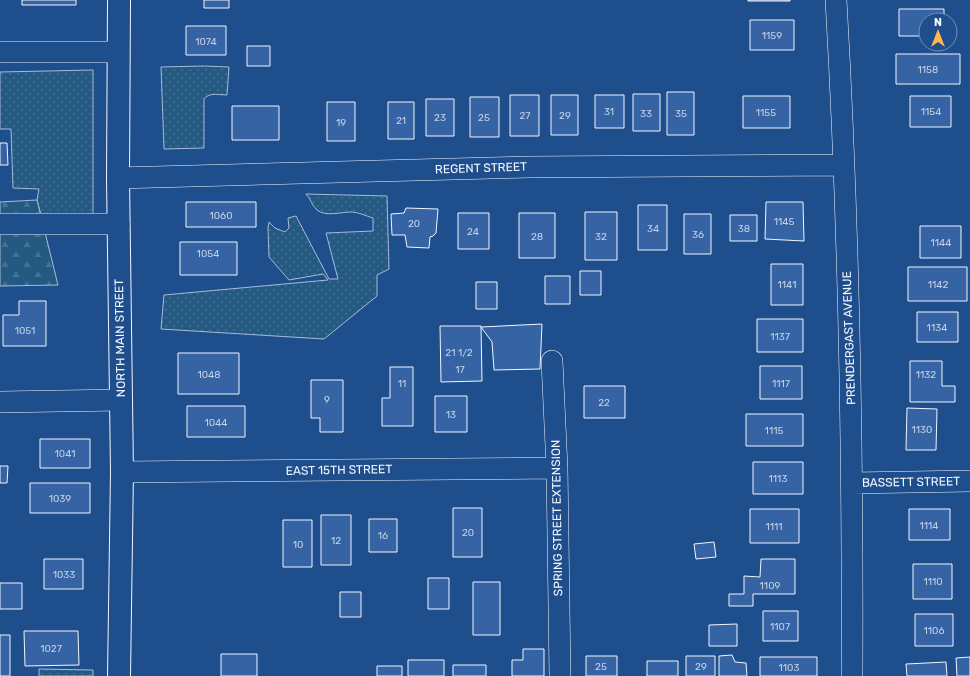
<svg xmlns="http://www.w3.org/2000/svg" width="970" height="676" viewBox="0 0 970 676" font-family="Rubik,sans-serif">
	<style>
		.green { fill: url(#green-dots); stroke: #a8bbd7 }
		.forest { fill: url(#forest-firs); stroke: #a8bbd7 }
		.building { fill: #3563a3; stroke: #f2f6ff }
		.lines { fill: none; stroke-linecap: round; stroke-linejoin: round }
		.minor-casing { stroke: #f2f6ff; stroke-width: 22 }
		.trunk-casing { stroke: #f2f6ff; stroke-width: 24 }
		.minor { stroke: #1f4e8c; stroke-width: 21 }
		.trunk { stroke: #1f4e8c; stroke-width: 22 }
		.labels { text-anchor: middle; stroke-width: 3; stroke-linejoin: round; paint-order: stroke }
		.number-label { font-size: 10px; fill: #c3d1e8 }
		.street-label { font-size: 12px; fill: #f2f6ff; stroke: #1f4e8c }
	</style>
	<defs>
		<pattern id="green-dots" width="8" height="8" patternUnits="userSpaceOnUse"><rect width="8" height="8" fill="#245a82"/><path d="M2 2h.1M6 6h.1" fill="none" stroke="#447295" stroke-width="1.8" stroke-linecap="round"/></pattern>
		<pattern id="forest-firs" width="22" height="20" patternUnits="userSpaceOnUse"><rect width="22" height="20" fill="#245a82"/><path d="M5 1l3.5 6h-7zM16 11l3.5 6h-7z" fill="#447295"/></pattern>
	</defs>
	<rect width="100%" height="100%" fill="#1f4e8c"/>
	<path class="green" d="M204,66L229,67L227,95C219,95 209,92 204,99V148L164,149L161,67Z
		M93,70V214L42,219L37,200L39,189L13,188L11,129H0V72Z
		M306,194L387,196L389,269L377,275V296L324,339L161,329L164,295L328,280L323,274L289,280L269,257L268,228L269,222L275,228L285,232L289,228L288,218L296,216L329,279H338L326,233L373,231V218C366,216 358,212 351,212C341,212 326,217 317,210C312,206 311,199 306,194Z
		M39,669L93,670V676H39Z"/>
	<path class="forest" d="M37,200L58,285L0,286V202Z"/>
	<path class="building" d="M22,0H76V5H22Z
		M204,0H229V8H204Z
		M748,0H790V1H748Z
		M899,9H944V20H926V36H899Z
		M750,20H794V50H750Z
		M186,26H226V55H186Z
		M247,46H270V66H247Z
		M896,54H960V84H896Z
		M667,92H694V135H667Z
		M633,94H660V131H633Z
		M510,95H539V136H510Z
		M551,95H578V135H551Z
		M595,95H624V128H595Z
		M743,96H790V128H743Z
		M910,96H951V127H910Z
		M470,97H499V137H470Z
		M426,99H454V136H426Z
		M327,102H355V141H327Z
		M388,102H414V139H388Z
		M232,106H279V140H232Z
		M0,143H7L8,165H0Z
		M186,202H256V227H186Z
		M766,202H803L804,241L765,239Z
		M638,205H667V250H638Z
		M406,208L438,209L436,233L433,236L430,237L429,248L407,247L405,235H392L391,214L404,213Z
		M585,212H617V260H585Z
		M458,213H489V249H458Z
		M519,213H555V258H519Z
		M684,214H711V254H684Z
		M730,215H757V241H730Z
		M920,226H961V258H920Z
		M180,242H237V275H180Z
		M771,264H803V305H771Z
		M908,267H967V301H908Z
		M580,271H601V295H580Z
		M545,276H570V304H545Z
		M476,282H497V309H476Z
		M19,301H46V346H3V315H19Z
		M917,312H958V342H917Z
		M757,319H803V352H757Z
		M542,324L540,369L494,370L492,342L481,327Z
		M440,326H481L482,381L441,382Z
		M178,353H239V394H178Z
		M910,361H942V386H955V402H910Z
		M760,366H802V399H760Z
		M390,367H413V426H382V398H390Z
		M311,380H343V432H320V418H311Z
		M584,386H625V418H584Z
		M435,396H467V432H435Z
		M187,406H245V437H187Z
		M907,408L937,409L936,450H906Z
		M746,414H803V446H746Z
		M40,439H90V468H40Z
		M753,462H803V494H753Z
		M0,466H8L7,483H0Z
		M30,483H90V513H30Z
		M453,508H482V557H453Z
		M750,509H799V543H750Z
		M909,509H950V540H909Z
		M321,515H351V565H321Z
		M369,519H397V552H369Z
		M283,520H312V567H283Z
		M714,542L716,557L696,559L694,544Z
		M44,559H83V589H44Z
		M761,559H795V594H753V606H729V594H744V576L760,577Z
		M913,564H952V599H913Z
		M428,578H449V609H428Z
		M473,582H500V635H473Z
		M0,583H22V609H0Z
		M340,592H361V617H340Z
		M763,611H798V641H763Z
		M915,614H953V646H915Z
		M737,624V646H709V625Z
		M24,631H78L79,665L25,666Z
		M0,635H10V676H0Z
		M523,649H544V676H512V660H523Z
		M221,654H257V676H221Z
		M732,655L735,662L746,663L747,676H719V656Z
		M586,656H617V676H586Z
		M686,656H715V676H686Z
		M760,657H817V676H760Z
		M970,657V676H957L956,658Z
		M408,660H444V676H408Z
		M647,661H678V676H647Z
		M946,662L947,676H907L906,664Z
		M453,665H486V676H453Z
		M377,666H402V676H377Z"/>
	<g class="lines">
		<g class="minor-casing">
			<path id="minor" d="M836,0C849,225 853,451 852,676
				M0,52H118
				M118,178L529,167L844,165
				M0,224H119
				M552,361L557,468L560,676
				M0,402L121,400
				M122,472L557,468
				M852,483L970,481"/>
		</g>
		<g class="trunk-casing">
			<path id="trunk" d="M119,676L122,472L118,178L119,0"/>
		</g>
		<use href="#minor" class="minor"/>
		<use href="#trunk" class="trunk"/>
	</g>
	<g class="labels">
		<g class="number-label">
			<text x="772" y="39">1159</text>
			<text x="206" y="45">1074</text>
			<text x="928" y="73">1158</text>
			<text x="609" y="115">31</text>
			<text x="931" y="115">1154</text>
			<text x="766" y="116">1155</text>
			<text x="646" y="117">33</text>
			<text x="681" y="117">35</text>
			<text x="525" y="119">27</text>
			<text x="565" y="119">29</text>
			<text x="440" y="121">23</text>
			<text x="484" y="121">25</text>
			<text x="401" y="124">21</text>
			<text x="341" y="126">19</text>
			<text x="221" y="219">1060</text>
			<text x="784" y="225">1145</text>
			<text x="414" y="227">20</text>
			<text x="653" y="232">34</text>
			<text x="744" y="232">38</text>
			<text x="473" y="235">24</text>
			<text x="698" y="238">36</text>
			<text x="537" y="240">28</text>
			<text x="601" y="240">32</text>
			<text x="941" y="246">1144</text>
			<text x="208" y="257">1054</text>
			<text x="787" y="288">1141</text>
			<text x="938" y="288">1142</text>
			<text x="937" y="331">1134</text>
			<text x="25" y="334">1051</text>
			<text x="780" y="340">1137</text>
			<text x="459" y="356">21 1/2</text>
			<text x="460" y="373">17</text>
			<text x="209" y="378">1048</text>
			<text x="926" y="378">1132</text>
			<text x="402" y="387">11</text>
			<text x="781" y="387">1117</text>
			<text x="327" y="403">9</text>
			<text x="604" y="406">22</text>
			<text x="451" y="418">13</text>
			<text x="216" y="426">1044</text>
			<text x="922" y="433">1130</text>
			<text x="774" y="434">1115</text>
			<text x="65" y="457">1041</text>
			<text x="778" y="482">1113</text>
			<text x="60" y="502">1039</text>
			<text x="929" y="529">1114</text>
			<text x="774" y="530">1111</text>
			<text x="468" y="536">20</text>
			<text x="383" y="539">16</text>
			<text x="336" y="544">12</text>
			<text x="298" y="548">10</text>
			<text x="64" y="578">1033</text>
			<text x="933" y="585">1110</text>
			<text x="770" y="589">1109</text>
			<text x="780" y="630">1107</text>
			<text x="934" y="634">1106</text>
			<text x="51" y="652">1027</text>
			<text x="601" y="670">25</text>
			<text x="701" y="670">29</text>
			<text x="789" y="671">1103</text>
		</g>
		<g class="street-label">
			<text transform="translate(481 168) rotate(-2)" y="4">REGENT STREET</text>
			<text transform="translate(120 338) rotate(-91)" y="4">NORTH MAIN STREET</text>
			<text transform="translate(849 338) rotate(-92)" y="4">PRENDERGAST AVENUE</text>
			<text transform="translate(339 470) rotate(-1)" y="4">EAST 15TH STREET</text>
			<text transform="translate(911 482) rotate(-1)" y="4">BASSETT STREET</text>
			<text transform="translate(557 518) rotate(-91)" y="4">SPRING STREET EXTENSION</text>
		</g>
	</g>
	<g transform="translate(938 32)"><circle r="19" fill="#1f4e8c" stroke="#7391ba"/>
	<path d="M0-3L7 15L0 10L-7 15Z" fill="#ffb74d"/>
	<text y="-6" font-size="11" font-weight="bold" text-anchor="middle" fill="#f2f6ff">N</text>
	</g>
</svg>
